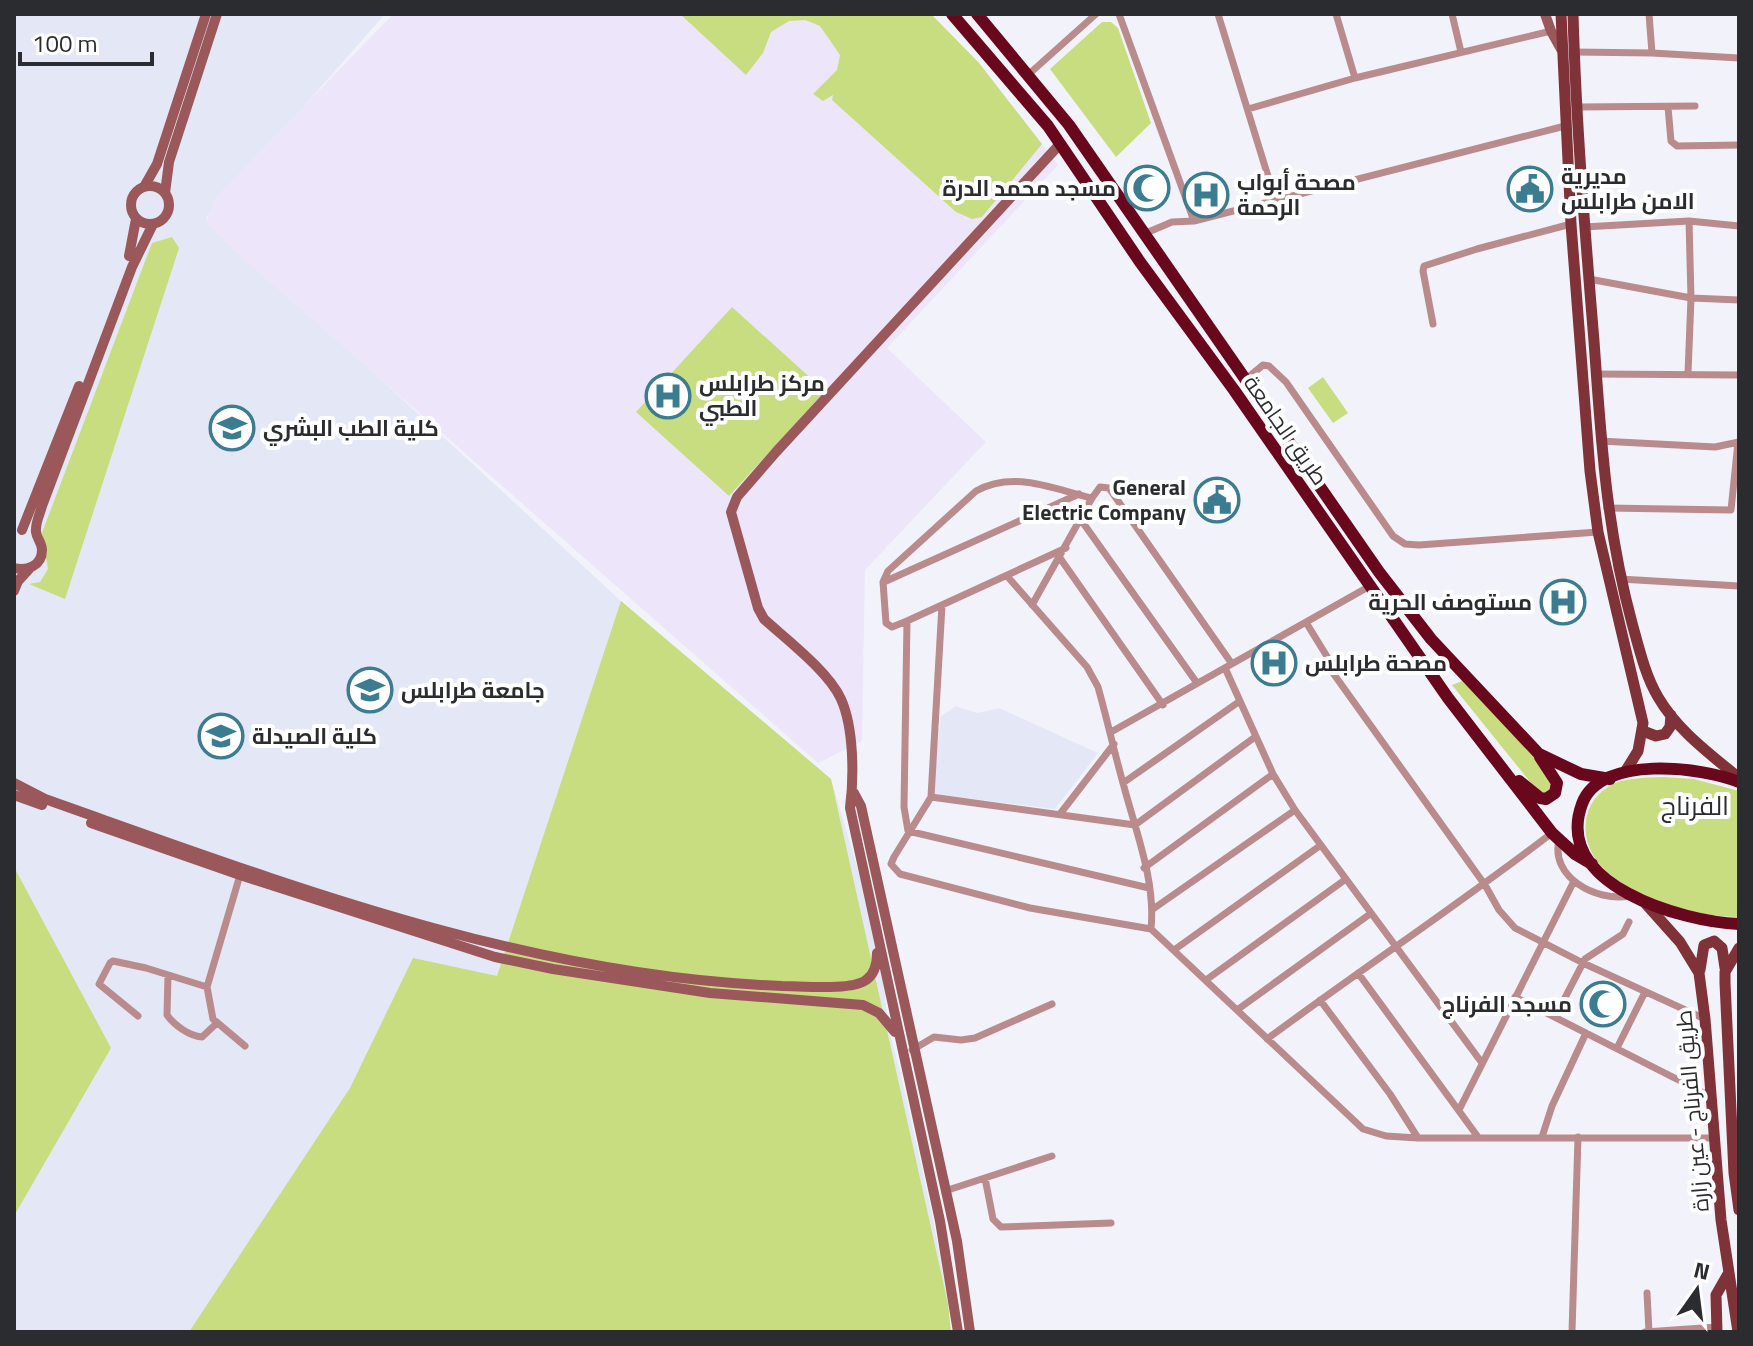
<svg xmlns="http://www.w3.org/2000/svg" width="1753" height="1346" viewBox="0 0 1753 1346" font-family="'Titillium Web',Cairo,sans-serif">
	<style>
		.built { fill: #e4e7f5 }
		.medical { fill: #ede6fb }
		.green { fill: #c8dc80 }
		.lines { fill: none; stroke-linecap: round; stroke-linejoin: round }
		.street { stroke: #ba8b8c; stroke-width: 7 }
		.secondary { stroke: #9a585b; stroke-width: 10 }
		.primary { stroke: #803239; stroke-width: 11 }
		.highway { stroke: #69071c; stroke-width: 12 }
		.labels { text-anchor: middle; stroke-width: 8; stroke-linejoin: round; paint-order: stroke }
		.poi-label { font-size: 22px; font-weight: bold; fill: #2b2c2f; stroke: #fff; text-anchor: start }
		.street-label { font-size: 22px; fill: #2b2c2f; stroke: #fff }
		.quarter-label { font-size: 26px; fill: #2b2c2f; stroke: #fff }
	</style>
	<rect width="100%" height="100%" fill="#f2f3fa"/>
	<path class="built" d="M14,14H385L206,218L621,601L831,779L878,937L889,1031L900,1071L932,1214L947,1294L951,1332H14Z
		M956,706L977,713L999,708L1098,753L1055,809L932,794L941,716Z"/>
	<path class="medical" d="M393,14H931L979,63L1058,165L887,348L986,442L865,570L862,741L818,763L248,263L206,222L216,197Z"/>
	<path class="green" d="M680,14H931L979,63L1042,144L982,217L972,219L956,212L832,100L833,95L823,101L813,94L837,70L840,55L820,26L805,20L789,21L771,32L763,53L746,75Z
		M1102,22H1111L1118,28L1151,123L1116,157L1050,69Z
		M172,237L179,248L65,599L29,584L40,582L48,569L42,533L152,243Z
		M732,307L825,391L729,496L636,412Z
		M1323,377L1348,413L1333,423L1308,388Z
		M621,601L831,779L948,1304L951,1332H189L350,1088L413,958L497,976Z
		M1462,681L1535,757L1555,785L1546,795L1535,788L1452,685Z
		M1663,777L1694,779L1739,791V917C1695,917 1634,899 1602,867C1579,843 1579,805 1608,787C1623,777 1646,778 1663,777Z
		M14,867L111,1048L14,1216Z"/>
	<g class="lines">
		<path class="street" d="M1119,14L1194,221
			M1218,14L1275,199
			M1336,14L1355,78
			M1452,14L1461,52
			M1574,52L1652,53L1649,14
			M1652,53L1739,58
			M1029,74L1096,14
			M1578,107L1695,106
			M1668,107L1671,141L1677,146L1739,145
			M1248,109L1355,78L1551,31
			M1584,227L1689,221L1739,226
			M1146,233L1172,222L1194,221L1565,126
			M1589,279L1691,298L1739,300
			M1433,324L1423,271L1424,266L1477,249L1571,224
			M1688,373L1691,298L1689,221
			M1596,374L1739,375
			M1245,380L1263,365L1269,366L1286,382L1393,536L1405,544L1419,545L1598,532
			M1600,441L1715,447L1739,442
			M1607,508L1731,510L1738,442
			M1081,520L1197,683
			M1066,548L907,621L892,627L886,623L883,582L888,571L976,491C1014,470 1053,489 1092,498
			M1060,558L1163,705
			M1007,576L1087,667L1098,687C1107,719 1114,751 1123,783C1135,829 1156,881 1151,929
			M1620,579L1739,586
			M884,582L1079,494
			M942,605L931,797L894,857L891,864L900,874L1030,908L1151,929L1363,1129L1386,1136L1418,1138H1714
			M1032,605L1092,498L1100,487L1109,488L1232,664
			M907,621L904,807L908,831L1149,888
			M1307,624L1331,663L1333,673L1485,885L1499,910L1515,928L1583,963L1705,1019
			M1225,668L1273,774L1295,810L1482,1063
			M1111,732L1370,586
			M1123,783L1240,701
			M931,797L1135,825L1255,737
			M1060,814L1114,744
			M1559,840C1550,877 1596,902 1629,896
			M1144,868L1273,774
			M240,875L207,987L213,1019L245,1046
			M1153,909L1295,810
			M1174,950L1321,845
			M1358,973L1478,1137
			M168,975L167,1015C174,1025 189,1036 202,1037L217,1023
			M1206,980L1346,879
			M1515,997L1712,1097
			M1320,1000L1390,1094L1418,1138
			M1237,1010L1370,914
			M138,1016L99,984L110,963L113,961L146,968L207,987
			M1555,1017L1585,959L1623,934L1629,922
			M1267,1039C1362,969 1459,904 1552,833
			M1617,1048L1645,992
			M912,1050L934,1037L961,1040L975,1038L1052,1004
			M1459,1110L1574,881
			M1542,1137L1552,1106L1586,1033
			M985,1178L993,1219L1001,1227L1111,1223
			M945,1191L1052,1156
			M1647,1293L1649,1332
			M1572,1332L1578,1137
			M1645,1332L1717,1327"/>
		<path class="secondary" d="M1545,14L1551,31L1561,49
			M131 205a19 19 0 1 1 38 0a19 19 0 1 1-38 0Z
			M144,187L157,164L206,14
			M165,193L169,162L217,14
			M129,256L136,219
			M22,530L79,386
			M14,568C27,571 42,566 42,550C42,543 37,539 36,532C35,523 40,514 42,506L132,267L153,224
			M14,591L18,581L29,569
			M14,783L45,799C283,883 527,977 782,986C802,986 851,991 866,980C875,974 877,964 877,953
			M854,793L861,806L957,1241L970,1332
			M14,795L42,805
			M91,823L240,875L495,957L553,969L710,993L863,1005L879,1013L895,1032
			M958,1332L940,1221L850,808C854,777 854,728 841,699C828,671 787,640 764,619L758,608L731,512L737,497L776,452L1060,144"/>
		<path class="primary" d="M1561,14L1571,224L1590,471L1598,532L1643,723L1638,751L1625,772
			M1573,14C1576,123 1585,232 1594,341C1601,439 1606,527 1632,623C1639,648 1645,675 1658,697C1677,730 1710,754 1739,778
			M1643,731L1656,736L1665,734L1670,727L1671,715
			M1646,904L1680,942L1699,973L1705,1019L1721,1220L1738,1332
			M1739,948L1725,972V983L1734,1173L1739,1210
			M1700,970L1704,945L1714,941L1722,948L1725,968
			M1717,1332L1716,1295L1728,1274"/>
		<path class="highway" d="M952,14L1048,126L1140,262L1234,390L1448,698L1552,833L1575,854L1592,864
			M977,14L1069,125L1379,572L1431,639L1539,754L1581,774L1610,779
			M1519,781L1540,798L1546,799L1555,793L1557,783L1540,757
			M1739,782C1702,767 1600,754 1582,804C1552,885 1683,922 1739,924"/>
	</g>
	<defs>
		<g id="mosque-ring" transform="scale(2.3)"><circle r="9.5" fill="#fff" stroke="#3c7c90" stroke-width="1.5"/><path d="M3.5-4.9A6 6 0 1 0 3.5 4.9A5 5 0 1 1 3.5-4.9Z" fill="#3c7c90"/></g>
		<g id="civic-ring" transform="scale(2.3)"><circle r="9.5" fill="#fff" stroke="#3c7c90" stroke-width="1.5"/><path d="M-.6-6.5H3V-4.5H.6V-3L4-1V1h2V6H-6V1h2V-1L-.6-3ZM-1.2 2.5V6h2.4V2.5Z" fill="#3c7c90"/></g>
		<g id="hospital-ring" transform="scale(2.3)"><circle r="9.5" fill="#fff" stroke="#3c7c90" stroke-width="1.5"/><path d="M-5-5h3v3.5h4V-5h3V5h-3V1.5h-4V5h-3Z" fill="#3c7c90"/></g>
		<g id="university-ring" transform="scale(2.3)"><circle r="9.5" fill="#fff" stroke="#3c7c90" stroke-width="1.5"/><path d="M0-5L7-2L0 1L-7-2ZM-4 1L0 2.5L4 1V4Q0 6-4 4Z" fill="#3c7c90"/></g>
	</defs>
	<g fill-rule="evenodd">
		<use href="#mosque-ring" x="1147" y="188"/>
		<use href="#civic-ring" x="1530" y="189"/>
		<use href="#hospital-ring" x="1206" y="195"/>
		<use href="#hospital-ring" x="668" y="396"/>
		<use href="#university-ring" x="232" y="428"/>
		<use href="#civic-ring" x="1217" y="500"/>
		<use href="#hospital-ring" x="1563" y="602"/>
		<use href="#hospital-ring" x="1274" y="663"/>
		<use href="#university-ring" x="370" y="690"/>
		<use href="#university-ring" x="221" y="736"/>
		<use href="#mosque-ring" x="1603" y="1004"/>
	</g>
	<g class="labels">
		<g class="poi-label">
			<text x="1561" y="184">مديرية<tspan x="1561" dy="25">الامن طرابلس</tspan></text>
			<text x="1237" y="190">مصحة أبواب<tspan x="1237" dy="25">الرحمة</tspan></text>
			<text x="1116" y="196" text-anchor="end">مسجد محمد الدرة</text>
			<text x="699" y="391">مركز طرابلس<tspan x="699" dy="25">الطبي</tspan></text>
			<text x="263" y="436">كلية الطب البشري</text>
			<text x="1186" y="495" text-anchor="end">General<tspan x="1186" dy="25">Electric Company</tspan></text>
			<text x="1532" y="610" text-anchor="end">مستوصف الحرية</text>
			<text x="1305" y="671">مصحة طرابلس</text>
			<text x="401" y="698">جامعة طرابلس</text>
			<text x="252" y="744">كلية الصيدلة</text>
			<text x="1572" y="1012" text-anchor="end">مسجد الفرناج</text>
		</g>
		<g class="street-label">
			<text transform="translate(1286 430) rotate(55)" y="8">طريق الجامعة</text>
			<text transform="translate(1692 1111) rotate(-95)" y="8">طريق الفرناج - عين زارة</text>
		</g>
		<g class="quarter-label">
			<text x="1695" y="815">الفرناج</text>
		</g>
	</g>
	<rect width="1753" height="1346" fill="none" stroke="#2b2c2f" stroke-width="32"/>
	<g transform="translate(1697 1290) rotate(14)" stroke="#ffffff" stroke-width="6" paint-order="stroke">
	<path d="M0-6L14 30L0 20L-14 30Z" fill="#2b2c2f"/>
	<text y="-12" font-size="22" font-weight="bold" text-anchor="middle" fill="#2b2c2f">N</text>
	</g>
	<path d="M20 52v12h132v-12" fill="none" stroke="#2b2c2f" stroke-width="4"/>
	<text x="32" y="52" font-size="24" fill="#2b2c2f" stroke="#ffffff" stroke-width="6" paint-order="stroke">100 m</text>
</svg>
